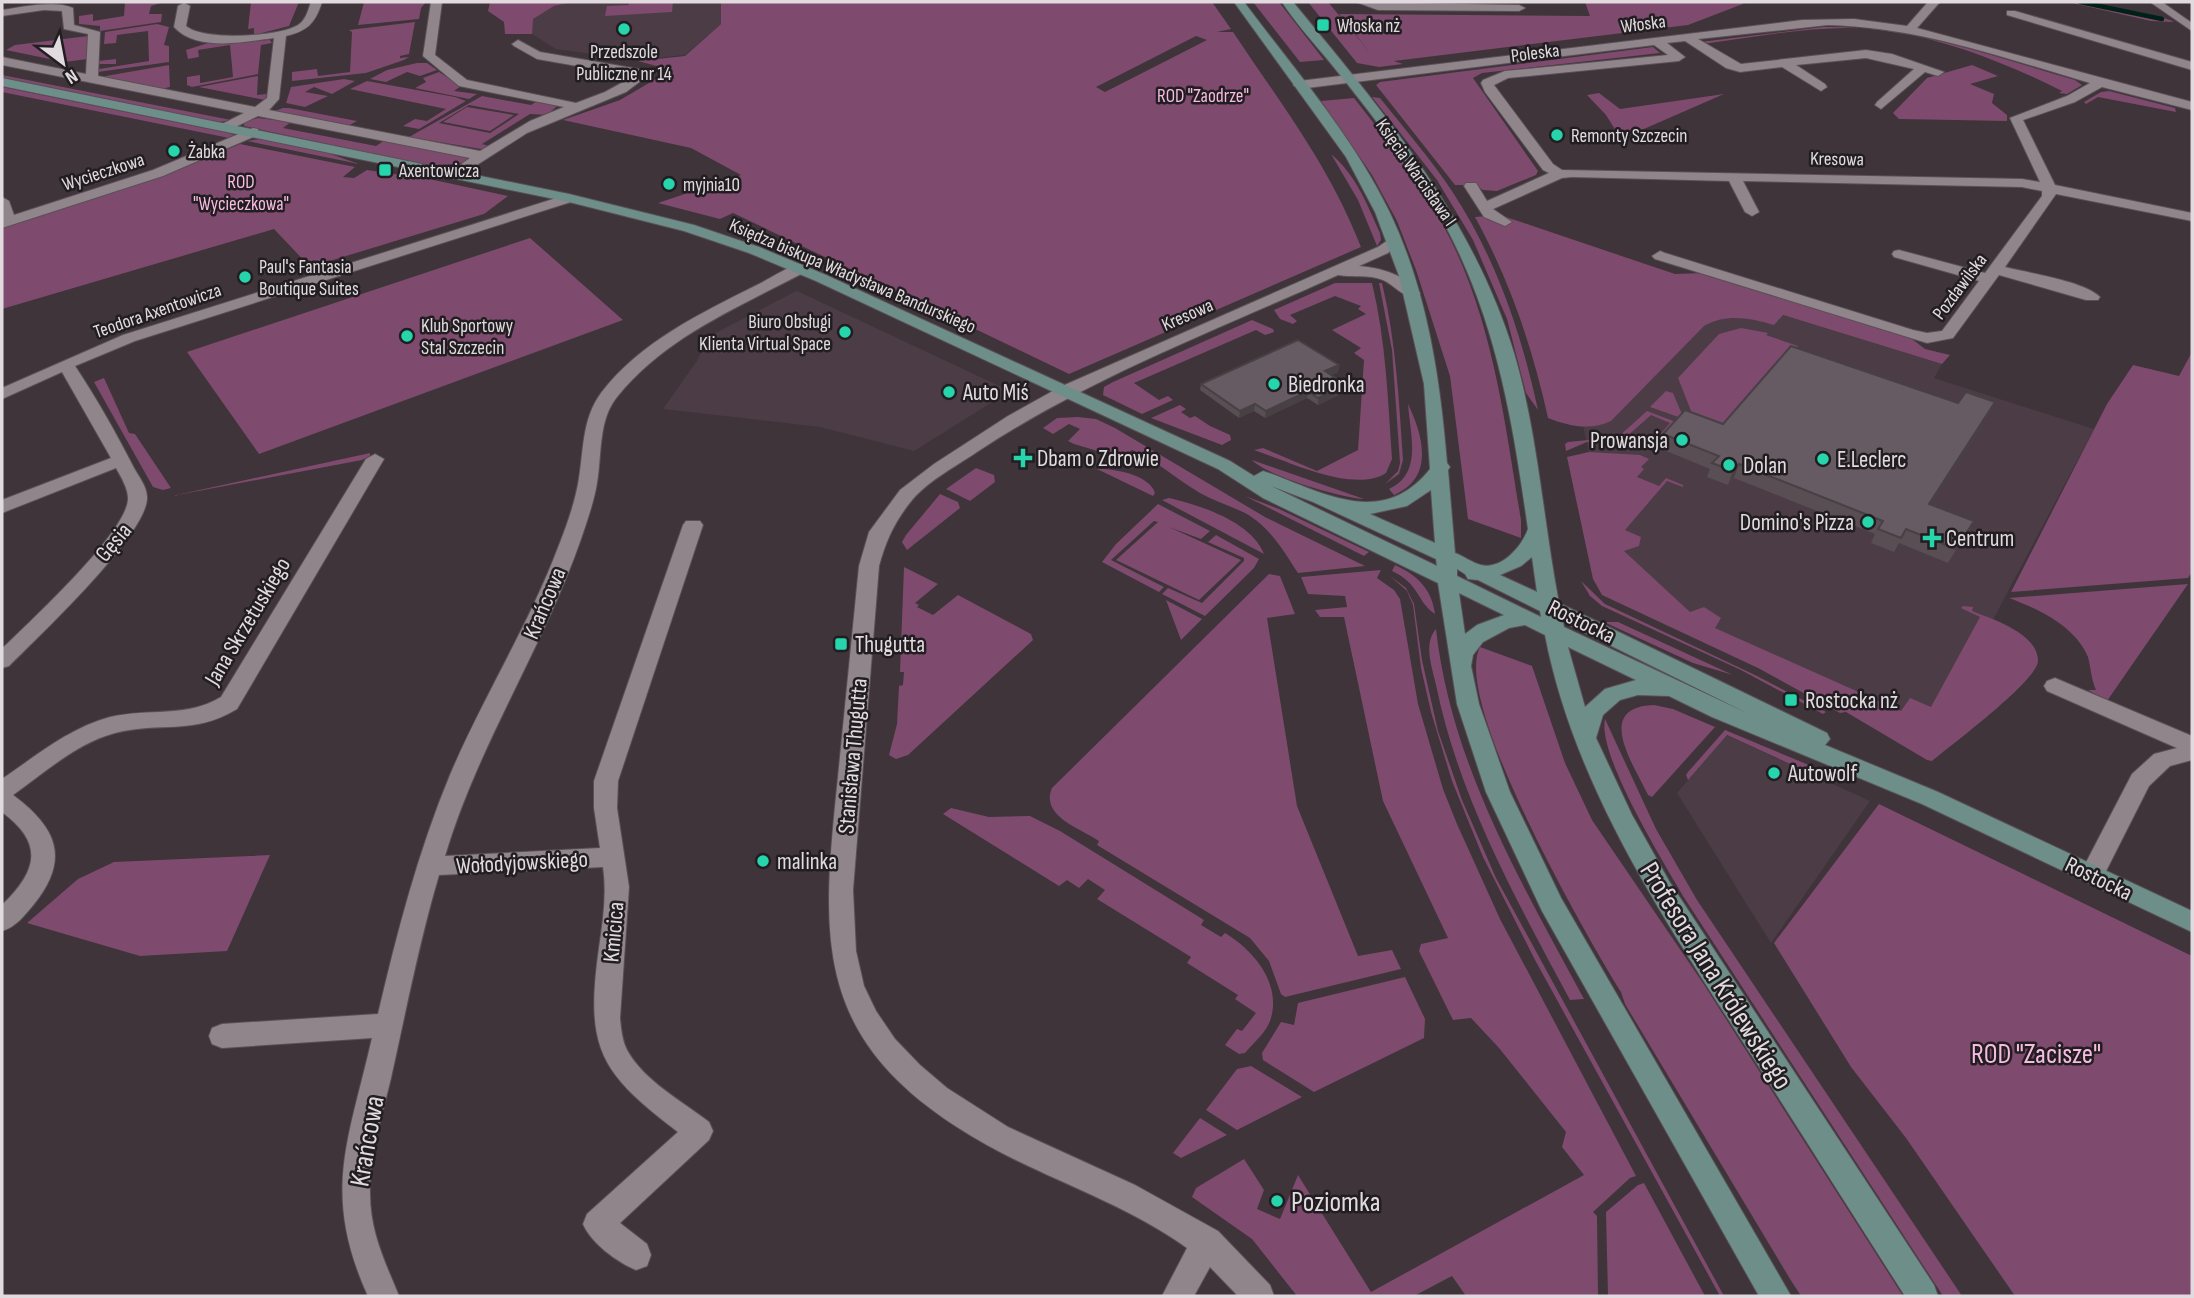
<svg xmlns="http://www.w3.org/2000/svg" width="2194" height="1298" viewBox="0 0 2194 1298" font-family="'Sofia Sans Condensed',sans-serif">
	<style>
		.built { fill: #4c3c46 }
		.green { fill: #7e4a6d; fill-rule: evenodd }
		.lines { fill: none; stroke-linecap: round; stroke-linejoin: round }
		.stream { stroke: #002118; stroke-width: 4.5 }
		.street-casing { stroke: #595156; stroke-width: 2 }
		.secondary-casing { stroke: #595156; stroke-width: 2 }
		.street { fill: #91858c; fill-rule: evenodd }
		.secondary { fill: #6e8e8a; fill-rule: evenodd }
		.wall { fill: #584e54 }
		.shaded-wall { fill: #474045 }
		.building { fill: #665b62; stroke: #474045; stroke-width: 2 }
		.poi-dot { fill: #27d5ad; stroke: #211d20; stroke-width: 2.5 }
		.labels { text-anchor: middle; stroke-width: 5; stroke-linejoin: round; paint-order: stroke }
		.far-street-label { font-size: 19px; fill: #e1dbdf; stroke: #211d20 }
		.far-poi-label { font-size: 19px; fill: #e1dbdf; stroke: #211d20; text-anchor: start }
		.far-park-label { font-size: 19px; fill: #f7bbe2; stroke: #211d20 }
		.poi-label { font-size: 23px; fill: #e1dbdf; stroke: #211d20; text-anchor: start }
		.street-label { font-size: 23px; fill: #e1dbdf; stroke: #211d20 }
		.near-street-label { font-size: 28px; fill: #e1dbdf; stroke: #211d20 }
		.near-park-label { font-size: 28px; fill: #f7bbe2; stroke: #211d20 }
		.near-poi-label { font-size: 28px; fill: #e1dbdf; stroke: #211d20; text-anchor: start }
	</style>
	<rect width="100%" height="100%" fill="#3e343a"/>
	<path class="built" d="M573,2H721V24L685,55L634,60L556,49L532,34V19L554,6Z
		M1530,238L1942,364L1934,378L2094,429L1932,735L1690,626L1612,551L1557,314Z
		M796,291H797L1010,391L914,451L820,427L663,409L697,361L708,337Z
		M1726,735L1870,801L1771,943L1677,793Z"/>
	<path class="green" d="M125,2H164L151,6L149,14H162L161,22L100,31V26L79,24V16L93,14V21L124,16Z
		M251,2H299L289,26L254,35V28L248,29Z
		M364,2H426L421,8L419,19L358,25Z
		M490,2H573L554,6L533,19L532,34H505L504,22L488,11Z
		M628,2H673L672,12L605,16L607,6L629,5Z
		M721,2H1212L1231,29L1217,32H1233C1281,104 1329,165 1361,247L1069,374L733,213L720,219L658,203L741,175L691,148L563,120L620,100L671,70L638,61L685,56L721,24ZM1196,36L1207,40L1105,92L1096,87Z
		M1253,2H1279L1324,60L1300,62Z
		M1308,2H1328L1372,55L1339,14L1590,16L1585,2H1748L1688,25L1394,61L1403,64L1379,67L1357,63Z
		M2068,2C2084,2 2165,15 2174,22L2151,21Z
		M415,22L409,54L400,56V58L409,57L404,60L366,73L292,81V72L317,69L318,76L350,72L352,32L349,30Z
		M157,24L169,27L164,45L169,46V62L98,72V61L116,59V64H99V69L149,61L148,31L117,35L116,43L104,44L105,32Z
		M1823,27C1910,25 1992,56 2075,80L2082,85L2067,94L2059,93L2062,91C2007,63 1935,35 1874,29C1818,24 1759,37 1703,44L1700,42Z
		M88,36V59L64,62L6,50L15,45Z
		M270,40L272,43L261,45L258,74L192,87L187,85V77L200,75V83L233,77L230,45L198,50L199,57L188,59L186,50L208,43Z
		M1653,47L1660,53L1482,73L1473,78L1538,171L1536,175L1497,191L1483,190L1475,185H1455L1376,85L1380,82Z
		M417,63H427L437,70L420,76L407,72L386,82L370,79L387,70Z
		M169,65L170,87L161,89L100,77Z
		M1972,65L1998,76L1970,84L1994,94L1992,103L2007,115V121L1899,119L1893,113L1927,78Z
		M439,72L461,86L454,91L477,94L469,99L415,88L426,82L423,78Z
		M2,75L231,120L220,122L193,117L2,79Z
		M258,76L257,95L267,94L265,100L199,87Z
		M344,79L355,81L332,94L314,87L305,92L328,96L305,107L286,103L291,87Z
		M367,81L455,97L466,101L419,129L403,126L415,119L427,121L446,109L350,89Z
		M2,87L229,133L236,136L234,139L2,92Z
		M2109,91L2175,108L2176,112L2098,97L2086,104L2084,102L2101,92Z
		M1599,93L1620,109L1724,94L1621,139L1606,115L1587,95Z
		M482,96L531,105L540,99L557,104V106L547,115L530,114L482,144L492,147L481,149L409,137ZM469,105L519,114L490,133L439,123Z
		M1372,97L1380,98C1404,128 1430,158 1452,191C1496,258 1521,332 1538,410L1526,393L1507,319L1473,240L1437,180Z
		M1354,98C1386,139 1419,179 1443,225C1493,317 1504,419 1521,520V538L1468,519L1450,376L1416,270L1397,221L1372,175L1321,101Z
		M467,107L514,115L490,131L443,122Z
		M283,108H289L357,121L348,126L275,111Z
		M258,118L291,122L283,128L376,146L385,140L465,156L468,159L467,162L435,167L244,126V122Z
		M259,139L328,153L359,164L247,141Z
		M240,144L355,167L343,177L354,178L367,170L434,180L508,196L484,214L310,267L274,229L2,309V228L167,174Z
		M1331,154C1356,175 1367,204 1380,233L1381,240L1377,246L1358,200Z
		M1500,215L1675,274L1704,273L1912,339L1925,349L1950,355L1942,364L1783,315L1774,325C1751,318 1726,313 1704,326L1611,421C1591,431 1568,426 1548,418C1532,346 1510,281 1475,217Z
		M530,238L623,320L259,454L187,352Z
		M1335,283H1372C1386,341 1388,400 1392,459L1386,473C1354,494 1287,461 1254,450L1263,448L1317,471L1358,450L1364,360L1354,353L1361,348L1332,330L1366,314L1358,309L1361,306L1335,296L1290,315L1297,321L1293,324L1280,319L1274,310Z
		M1379,283H1382C1396,341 1399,400 1403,460L1399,474L1385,484L1398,471L1400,463L1392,350Z
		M1252,320L1273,329L1274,332L1265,335L1256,330L1134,383L1159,400L1168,396L1173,400L1142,414L1103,395L1104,387L1113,382Z
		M1741,328L1768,333L1766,335L1798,346L1721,435L1697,426L1678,378L1719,334Z
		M2192,352V572L2188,578L2011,592L2107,404L2133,365L2179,376Z
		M104,378L129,433L135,434L171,488L163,490L153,487L94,382Z
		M1666,391L1673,393L1684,419L1650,407Z
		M1408,404C1423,435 1435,478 1394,495L1389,489C1423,474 1410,434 1408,404Z
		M1180,405L1186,409L1181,412L1190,418L1195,416L1210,426L1230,435L1231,440L1222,445L1151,418Z
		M1647,411L1676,422L1652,449L1651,445L1670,423L1651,415L1625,438L1587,442L1566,451L1565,444L1568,442L1618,437Z
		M1078,417L1096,419L1115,428L1265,517L1365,566L1298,573C1283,550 1270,527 1245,513C1231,506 1214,501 1200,493C1176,479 1158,461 1132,450L1121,458L1074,444L1068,441L1080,429L1069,424L1053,434L1043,428L1057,418Z
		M1589,452L1640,455L1649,459L1641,467L1644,469L1637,477L1659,486L1666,478L1683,485V487L1667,481L1625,530L1641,537L1639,546L1624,551L1690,612L1704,607L1721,618L1715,628L1901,711L1910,698L1931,707L1980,617L1961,608L1963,606L1973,607L1972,611C1992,619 2038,633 2038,661C2038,680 1950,746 1932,761L1927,760L1846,712L1840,713L1758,668L1602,595L1593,579L1567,457Z
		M370,453V456L362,460L172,496Z
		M1252,460L1364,499C1341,498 1267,476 1252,460Z
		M976,468L994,475L995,482L970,501L946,489Z
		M1097,469C1114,468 1150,475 1155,493L1153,496Z
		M940,494L958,502L960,508L907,550L902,542L906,535Z
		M1245,496L1279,509L1369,552L1364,556Z
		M1169,498C1200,505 1252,522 1264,554L1162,500Z
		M1158,504L1210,531L1201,539L1169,527L1241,560L1199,600L1116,560L1158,522L1154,521L1111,560L1164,587L1159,592L1102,562L1116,544Z
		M1216,535L1259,559L1254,568L1205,616L1162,594L1168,588L1202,603L1244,561V558L1208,542Z
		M1395,565C1417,575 1432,589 1435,614C1416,601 1420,584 1392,571Z
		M904,567L938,584L915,603L919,605L917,607L933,615L958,595L1031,634L1033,640L908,755L896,759L889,755L897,724L899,686L903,685L904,672H900Z
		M1381,570L1377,578L1394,590L1400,599L1418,704L1443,789L1457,824L1500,919L1636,1176L1630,1178L1593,1212L1597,1216L1598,1296H1466L1452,1276L1414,1296H1297L1252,1239L1192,1197L1196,1188L1244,1159L1264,1190L1257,1209L1280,1219L1298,1175L1371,1292L1584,1175L1562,1147L1566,1132L1499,1048L1471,1018L1453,1020L1419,951L1421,944L1448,938L1383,801L1344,617H1320L1315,610L1347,607L1345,596L1308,594L1301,577Z
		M1269,574L1280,576L1295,614L1267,618L1297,806L1358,956L1392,950L1401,969L1285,997L1281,994L1269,961L1250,938L1097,845L1099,841C1080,828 1040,816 1052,788Z
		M1390,576L1406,588L1414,604L1422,660L1438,731L1462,800L1496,878L1724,1296H1720L1535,960L1483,857L1452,781L1431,712L1421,668L1413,605L1407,591Z
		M1581,581L1605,604L1755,675L1826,712L1823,714L1741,670L1602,606L1590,596Z
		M2188,584L2107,701L2088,690H2096C2091,679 2091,668 2088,657C2075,626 2038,609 2009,598Z
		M1166,600L1202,619L1181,640Z
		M1604,622H1618L1733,675L1693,663Z
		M1436,629C1451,764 1521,882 1584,999L1570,1000C1516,899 1459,798 1436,685C1432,667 1423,644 1436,629Z
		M1480,647L1532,666L1565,763L1592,820L1703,983L1903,1296H1801L1790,1279L1625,1004L1621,992C1588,939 1451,701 1480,647Z
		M1654,705L1673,709L1715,727L1652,797L1648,795C1634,765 1593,707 1654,705Z
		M1605,719L1656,829L1697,900L1962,1296H1943L1683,896C1663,861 1597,755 1605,719Z
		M1725,730L1828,773L1825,780L1727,735L1688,780L1686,775L1688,772Z
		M1879,804L2192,956V1296H2015L1906,1138L1851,1067L1774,943Z
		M951,808L989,817L1030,816L1060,831L1204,920L1201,925L1221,937L1225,933C1253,950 1281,982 1271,1018C1268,1031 1253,1043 1245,1053L1239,1054L1225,1045L1237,1029L1242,1031L1256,1013L1235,999L1238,995L1187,963L1191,957L1097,899L1105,890L1088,879L1079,888L1067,880L1059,886L943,814Z
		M270,855L227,951L140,956L27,923L78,879L114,862Z
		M1405,977L1425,1019L1424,1038L1314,1092L1263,1060L1262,1053L1281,1022L1294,1025L1298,1003Z
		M1251,1066L1302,1097L1237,1130L1206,1110L1237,1069Z
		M1200,1118L1227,1135L1181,1158L1173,1153Z
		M1644,1183L1705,1296H1608L1606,1212L1638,1185Z"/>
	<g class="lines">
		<path class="stream" d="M2080,2L2162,19"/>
		<g class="street-casing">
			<path id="street" d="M311,2H322C315,24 307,31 286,36L279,99L269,110L480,151L530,121L564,107L459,86L423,56L431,2H442L435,55L467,80L576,103L605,92L634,76L537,59L514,46L512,44L518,40L540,52L644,70L650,74L626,92L527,133L455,179L450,178V172L470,158L258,116L227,131L222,130V124L244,113L2,65V57L86,74L88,34L64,29L62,11L44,10L2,16V10C22,7 55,0 73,8L74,25L100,32L98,76L255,107L267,98L274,38C244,42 197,52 174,27L178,6L184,3L190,6L186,26C203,41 278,37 298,25C306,20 308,10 311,2Z
				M1356,2L1519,5L1525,8L1519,11L1378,10Z
				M1928,2H1940L1917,28L2192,102V110L2102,87L2075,102L2023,120L2055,185L2192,213V221L2056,194L2005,267C2028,273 2084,281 2100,297L2098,300H2086L1999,275L1953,338L1927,343L1655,259L1652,256L1660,251L1665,253L1913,330L1927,333L1942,331L1979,281L1894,257L1892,254L1894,251L1899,250L1985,273L2042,196V191L2022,187L1743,181L1759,212L1752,216L1745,212L1729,181L1572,177L1562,178L1493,209L1512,222L1505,226L1484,217L1464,186L1466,183H1476L1487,201L1549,173L1543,170L1485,92L1481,83L1483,80L1505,71L1668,55L1654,45L1299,89L1293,85L1299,81L1802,20L1854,19L1907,26ZM1828,25C1919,27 2004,58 2090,83L2067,96L2010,118L2040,182L2022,179L1562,170L1553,164L1494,85L1508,78L1679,61L1685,57L1667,43L1685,41L1726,68L1740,72L1782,67L1821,91L1827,87L1825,84L1796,65L1866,58L1914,69L1877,102L1875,105L1881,109L1925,72L1938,76L1944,72L1892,54L1866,50L1741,64L1698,39Z
				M2150,2H2162L2192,23V31Z
				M2007,11H2015L2192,62V70L2007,15Z
				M253,128L258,129V135L163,176L2,228V197L9,201L14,215L153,170Z
				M569,194L576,198L574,201L135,341L75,366C97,399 116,433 134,468C139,477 147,487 147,497C149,533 37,638 9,666L2,668V649C28,623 129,531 128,498C128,488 121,477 116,468L2,513V500L111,458L62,372L2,399V388L123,335Z
				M1394,236L1401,240L1388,253L1359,266C1382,268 1405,275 1420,293L1418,296C1404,300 1395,285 1383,280C1368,274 1354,278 1338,275C1217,330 1091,377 980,450C958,465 929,480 912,500C895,521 886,540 879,566L853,890L856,951L864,986L876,1011L895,1039L920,1065L947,1088L1008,1127L1135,1185L1218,1231L1270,1285L1274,1296H1238L1210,1267L1194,1296H1162L1187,1248C1116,1197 1030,1175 957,1127C811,1033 822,932 838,777C845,707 852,636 859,566L869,532L900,490L934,464L1008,416L1060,387L1378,247Z
				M800,264L808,269L805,272C739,307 665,337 617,397C598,420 602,455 597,483C594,502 587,521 581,539C543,648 478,745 445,856L600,848L594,808V781L683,525L686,521H700L703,525L618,781L617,808L629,887L620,1018C621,1029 622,1040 627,1050C644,1081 682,1101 709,1122L713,1131L709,1140L620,1223L647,1244L651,1255L647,1266L636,1270C617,1262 591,1243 583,1224L587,1214L678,1132C599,1072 585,1048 599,948C603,921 607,894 603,867L439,875C419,942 406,1011 391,1078C382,1116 369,1155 370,1194C370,1232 385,1262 399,1296H368C321,1193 349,1140 372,1038L222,1048L212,1044L209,1036L212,1028L222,1024L378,1014C397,933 418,852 450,775C483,697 529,625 559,545C567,525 574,505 578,484C584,453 581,420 601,393C640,342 701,313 757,285C771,278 785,268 800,264Z
				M375,454L384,459L237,709C193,736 160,721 115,733C77,743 44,773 13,795C56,827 71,858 34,904C25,915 16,927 2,931V905C37,871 45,844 2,812V779C36,756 69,728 110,717C148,708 187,718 221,697L366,459Z
				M2055,678L2192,736V760L2170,766L2149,786L2101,881L2092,884L2083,881L2080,874L2132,774L2154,754L2177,748L2047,691L2044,686L2047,681Z"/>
		</g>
		<g class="secondary-casing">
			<path id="secondary" d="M1234,2H1244C1294,69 1352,135 1389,211C1427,290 1440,377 1447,463L1450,467L1448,470L1455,553C1463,556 1473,563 1481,565C1502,570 1522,546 1528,529C1509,394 1489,280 1408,165C1383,129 1356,94 1328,60C1312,41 1295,22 1282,2H1293C1382,110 1472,216 1514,353C1538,434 1543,520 1559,603L1827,733L1830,739L1825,745L1938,792L2192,911V932L1922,804L1712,717L1669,696L1638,695L1620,700L1603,715L1596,738L1632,815L1669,881L1934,1285L1938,1296H1905C1851,1212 1797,1126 1743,1042C1662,916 1574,785 1545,635L1525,625L1509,628L1483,642L1473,655L1471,666L1479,704L1510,792L1561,898L1791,1296H1759L1542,911L1486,792L1457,704L1438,583L1263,498L1218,469L816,281L749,253L684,231L569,202L2,86V78L569,194L694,225L759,247L826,275L1230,461L1254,476L1263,471L1269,473C1326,494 1383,528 1430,469L1424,384L1399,276L1375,212L1346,157ZM1271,486L1313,502L1436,559L1437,566ZM1431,490L1435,543L1370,514L1407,506ZM1532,557L1537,592L1500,575L1521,566ZM1457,569L1465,574L1468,579L1478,580L1540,611L1541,617L1457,576ZM1459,593L1504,615L1477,625L1465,634ZM1563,622L1749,714L1564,627ZM1568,647L1636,680L1605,689L1585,707Z"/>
		</g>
		<use href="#street" class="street"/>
		<use href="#secondary" class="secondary"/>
	</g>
	<path class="wall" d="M1339,365L1338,372L1331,375L1345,392L1318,405L1307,398L1265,418L1254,411L1239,418L1200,390L1201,384Z
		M1995,402L1988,416L1931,504L1974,521L1948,563L1899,543L1894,552L1871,543L1875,534L1734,478L1728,485L1707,477L1710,469L1659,448L1663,434L1723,424L1958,403Z"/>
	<path class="shaded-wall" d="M1339,365L1338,372L1324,378L1325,371Z
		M1346,385L1345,392L1318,405V398Z
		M1308,391L1307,398L1265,418L1266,411Z
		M1995,402L1988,416L1922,518L1929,504Z
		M1255,404L1254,411L1239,418L1240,411Z
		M1739,464L1734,478L1728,485L1733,471Z"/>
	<path class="building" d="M1298,340L1339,365L1325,371L1346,385L1318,398L1308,391L1266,411L1255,404L1240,411L1201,384Z
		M1791,346L1958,403L1966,392L1995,402L1929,504L1974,521L1956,549L1906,529L1901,538L1878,529L1883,521L1739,464L1733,471L1712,463L1719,456L1663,434L1685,410L1723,424Z"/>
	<g class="poi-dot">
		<rect x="1316" y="18" width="14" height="14" rx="3.5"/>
		<circle cx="624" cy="29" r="7"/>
		<circle cx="1557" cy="135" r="7"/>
		<circle cx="174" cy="151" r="7"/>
		<rect x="378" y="163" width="14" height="14" rx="3.5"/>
		<circle cx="669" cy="184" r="7"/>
		<circle cx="245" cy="277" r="7"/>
		<circle cx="845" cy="332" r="7"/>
		<circle cx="407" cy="336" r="7"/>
		<circle cx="1274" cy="384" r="7"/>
		<circle cx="949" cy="392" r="7"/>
		<circle cx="1682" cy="440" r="7"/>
		<path d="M1019.5 447.5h7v7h7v7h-7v7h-7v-7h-7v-7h7z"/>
		<circle cx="1823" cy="459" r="7"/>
		<circle cx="1729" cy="465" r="7"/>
		<circle cx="1868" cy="522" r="7"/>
		<path d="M1928.5 527.5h7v7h7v7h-7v7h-7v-7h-7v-7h7z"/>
		<rect x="834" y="637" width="14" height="14" rx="3.5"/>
		<rect x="1784" y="693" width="14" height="14" rx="3.5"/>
		<circle cx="1774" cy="773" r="7"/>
		<circle cx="763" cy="861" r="7"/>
		<circle cx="1277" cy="1201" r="7"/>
	</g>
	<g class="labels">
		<g class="far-street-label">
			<text transform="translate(1643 23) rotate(-7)" y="7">Włoska</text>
			<text transform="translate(1535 52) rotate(-7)" y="7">Poleska</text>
			<text transform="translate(1837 158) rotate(1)" y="7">Kresowa</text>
			<text transform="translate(103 171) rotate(-18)" y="7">Wycieczkowa</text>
			<text transform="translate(1417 172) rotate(55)" y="7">Księcia Warcisława I</text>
			<text transform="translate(853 275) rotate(23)" y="7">Księdza biskupa Władysława Bandurskiego</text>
			<text transform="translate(1959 286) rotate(-53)" y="7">Pozdawilska</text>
			<text transform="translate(157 310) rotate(-19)" y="7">Teodora Axentowicza</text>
			<text transform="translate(1187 314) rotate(-24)" y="7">Kresowa</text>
		</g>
		<g class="far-poi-label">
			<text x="1337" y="32">Włoska nż</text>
			<text x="624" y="58" text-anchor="middle">Przedszole<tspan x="624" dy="22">Publiczne nr 14</tspan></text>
			<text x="1571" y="142">Remonty Szczecin</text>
			<text x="188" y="158">Żabka</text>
			<text x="399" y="177">Axentowicza</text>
			<text x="683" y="191">myjnia10</text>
			<text x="259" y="273">Paul's Fantasia<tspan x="259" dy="22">Boutique Suites</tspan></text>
			<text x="831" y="328" text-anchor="end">Biuro Obsługi<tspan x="831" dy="22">Klienta Virtual Space</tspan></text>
			<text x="421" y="332">Klub Sportowy<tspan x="421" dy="22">Stal Szczecin</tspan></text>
		</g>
		<g class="far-park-label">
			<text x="1203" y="102">ROD "Zaodrze"</text>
			<text x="241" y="188">ROD<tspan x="241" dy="22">"Wycieczkowa"</tspan></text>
		</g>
		<g class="poi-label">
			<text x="1288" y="392">Biedronka</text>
			<text x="963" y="400">Auto Miś</text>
			<text x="1668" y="448" text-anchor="end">Prowansja</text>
			<text x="1037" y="466">Dbam o Zdrowie</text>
			<text x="1837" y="467">E.Leclerc</text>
			<text x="1743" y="473">Dolan</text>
			<text x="1854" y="530" text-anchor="end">Domino's Pizza</text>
			<text x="1946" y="546">Centrum</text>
			<text x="855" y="652">Thugutta</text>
			<text x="1805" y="708">Rostocka nż</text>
			<text x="1788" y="781">Autowolf</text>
			<text x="777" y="869">malinka</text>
		</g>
		<g class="street-label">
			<text transform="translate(113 542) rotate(-50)" y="8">Gęsia</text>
			<text transform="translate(544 603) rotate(-67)" y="8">Krańcowa</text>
			<text transform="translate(247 621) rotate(-59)" y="8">Jana Skrzetuskiego</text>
			<text transform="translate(1582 621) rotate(26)" y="8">Rostocka</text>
			<text transform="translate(852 756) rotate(-85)" y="8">Stanisława Thugutta</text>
			<text transform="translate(522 862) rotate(-3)" y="8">Wołodyjowskiego</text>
			<text transform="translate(2099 878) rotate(26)" y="8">Rostocka</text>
			<text transform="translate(613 932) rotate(-85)" y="8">Kmicica</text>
		</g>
		<g class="near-street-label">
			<text transform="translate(1717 975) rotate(58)" y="10">Profesora Jana Królewskiego</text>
			<text transform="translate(366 1141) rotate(-80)" y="10">Krańcowa</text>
		</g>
		<g class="near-park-label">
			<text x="2036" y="1063">ROD "Zacisze"</text>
		</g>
		<g class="near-poi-label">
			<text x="1291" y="1211">Poziomka</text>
		</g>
	</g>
	<rect width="2194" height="1298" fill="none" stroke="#e1dbdf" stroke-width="7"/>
	<g transform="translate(63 63) rotate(148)" stroke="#211d20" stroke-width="5" paint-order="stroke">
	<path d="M0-5L12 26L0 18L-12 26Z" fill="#e1dbdf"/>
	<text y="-10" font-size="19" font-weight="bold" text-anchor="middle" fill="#e1dbdf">N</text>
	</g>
</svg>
